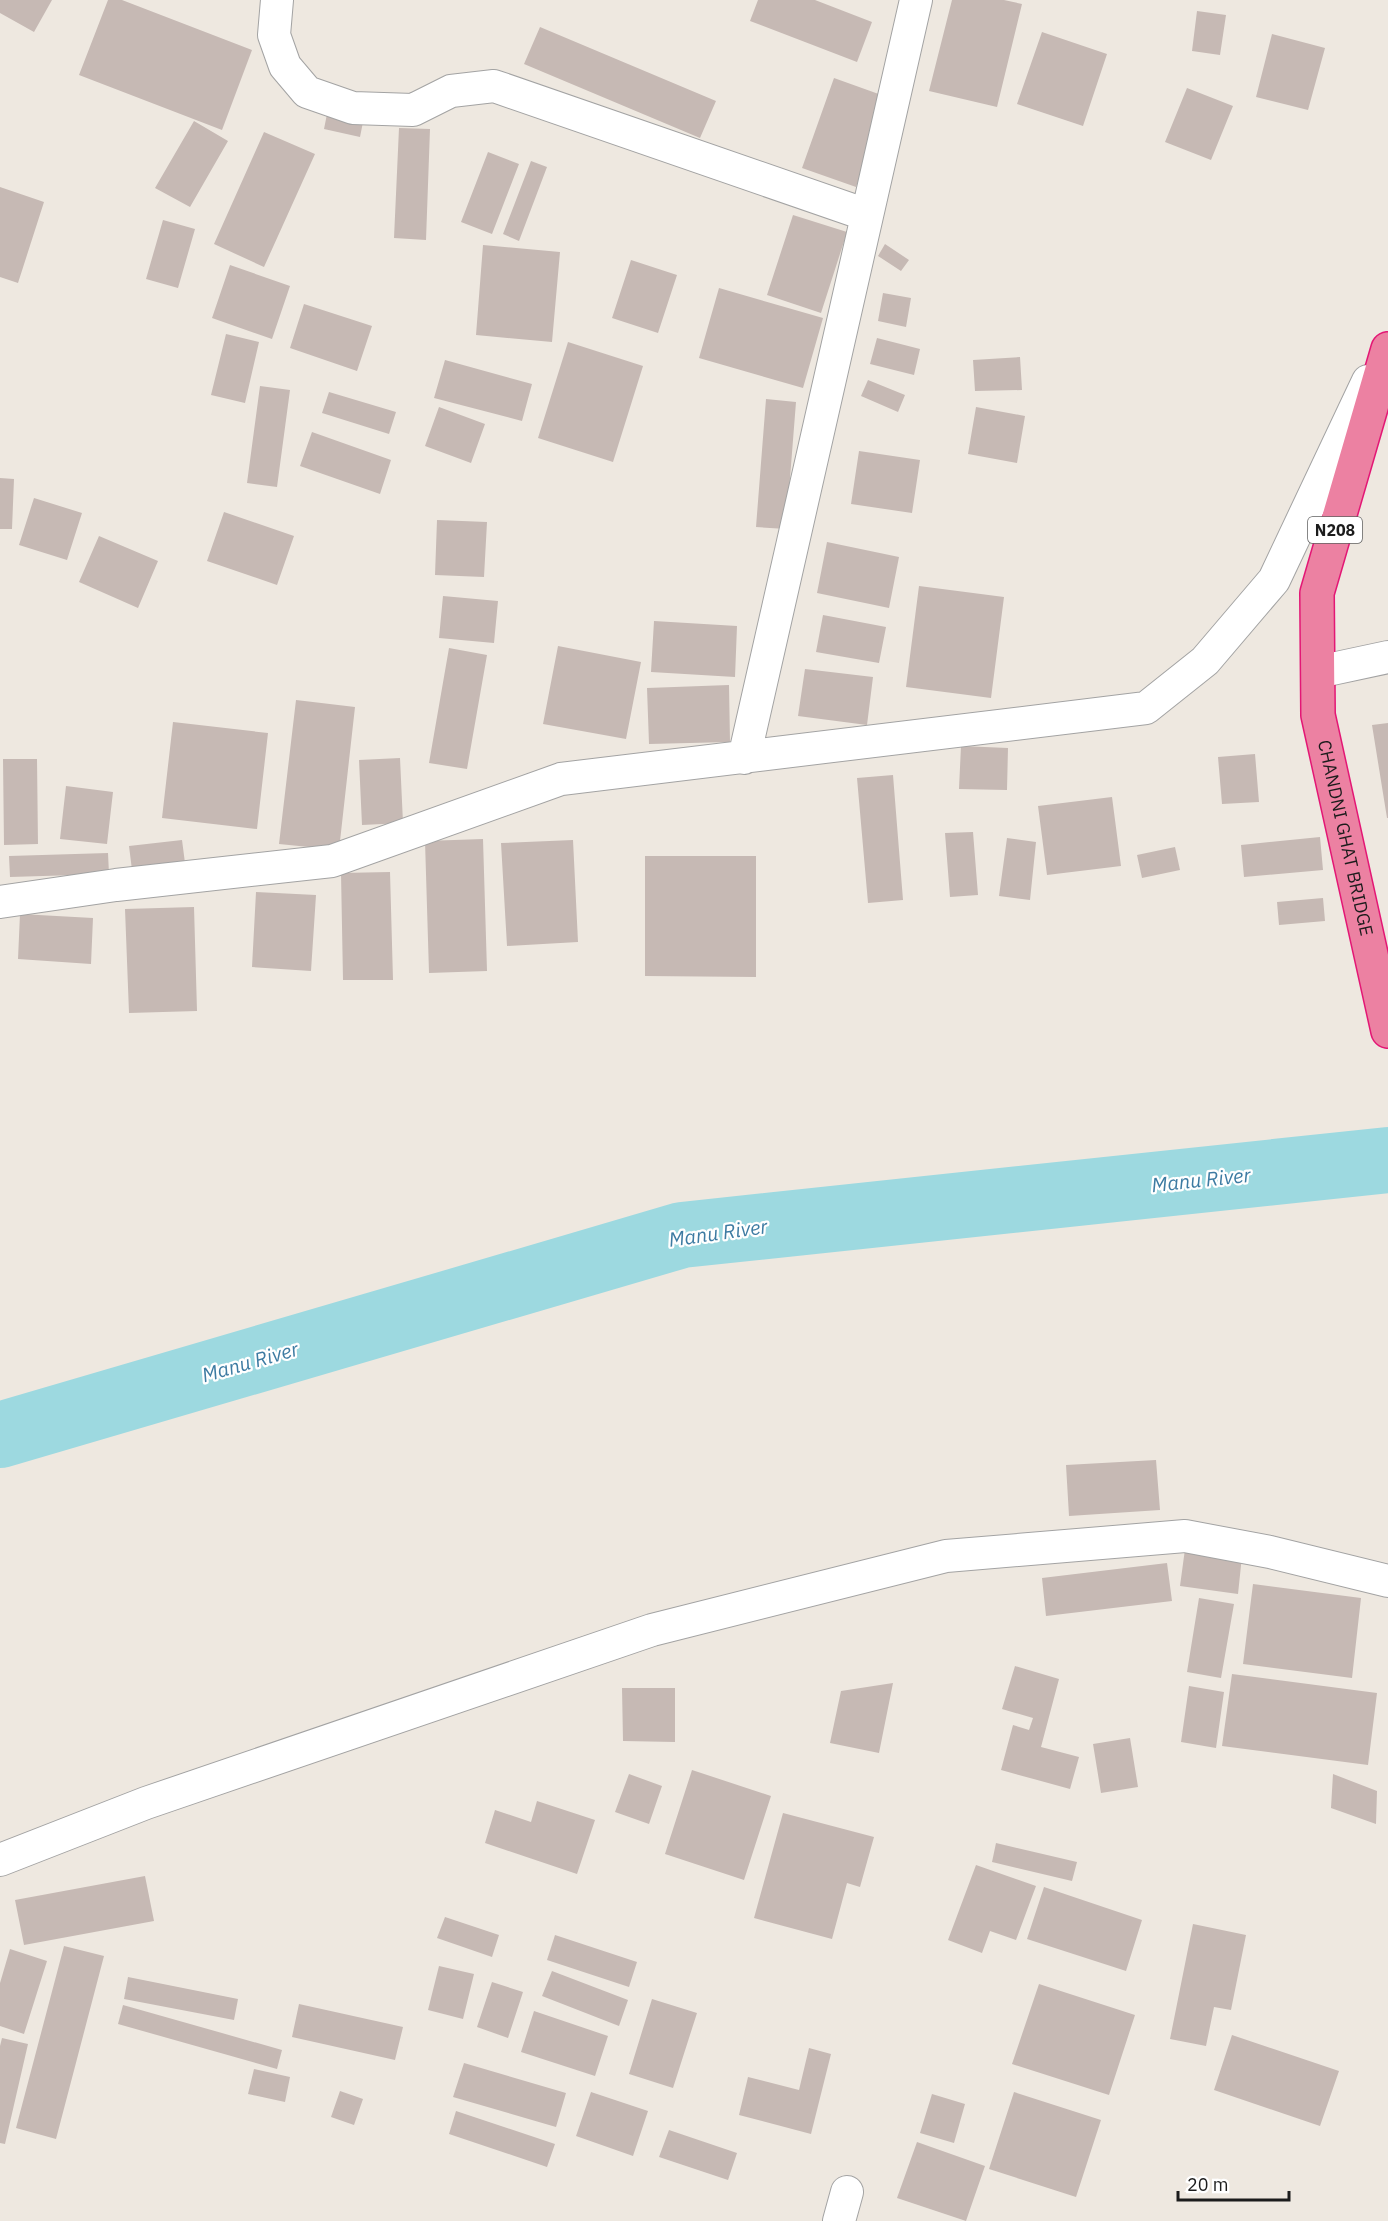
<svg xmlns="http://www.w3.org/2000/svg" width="1388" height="2221" viewBox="0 0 1388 2221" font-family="'IBM Plex Sans',sans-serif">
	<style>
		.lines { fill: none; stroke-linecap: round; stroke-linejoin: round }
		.river { stroke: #9dd9e0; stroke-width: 66 }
		.building { fill: #c6b9b4 }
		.street-casing { stroke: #a3a3a3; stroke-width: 34 }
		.highway-casing { stroke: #e31775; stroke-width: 36 }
		.street { stroke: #fff; stroke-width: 32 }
		.highway { stroke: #ec81a2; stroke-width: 33 }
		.labels { text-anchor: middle; stroke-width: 4.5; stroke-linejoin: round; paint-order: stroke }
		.shield { fill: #fff; stroke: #606060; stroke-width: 1.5 }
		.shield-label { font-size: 16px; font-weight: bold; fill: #1c1c1c }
		.street-label { font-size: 18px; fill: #1c1c1c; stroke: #fff }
		.water-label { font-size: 20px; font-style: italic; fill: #3d7ba2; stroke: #fff }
	</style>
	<rect width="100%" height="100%" fill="#eee8e0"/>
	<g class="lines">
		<path class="river" d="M0,1435L682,1235L1388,1160"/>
	</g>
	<path class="building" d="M0,0H52L34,32L0,13Z
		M108,0H122L252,50L222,130L79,75Z
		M758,0H815L872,22L857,62L750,21Z
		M952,0H1004L1022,4L997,107L929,91Z
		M1197,11L1226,15L1220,55L1192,51Z
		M540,27L716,101L700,138L524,64Z
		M1042,32L1107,54L1083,126L1017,104Z
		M1272,34L1325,48L1308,110L1256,97Z
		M834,78L887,97L856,187L802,168Z
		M1187,88L1233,106L1211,160L1165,142Z
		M327,114L363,122L360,137L324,129Z
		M194,121L228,141L190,207L155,188Z
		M399,128L430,129L426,240L394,238Z
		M264,132L315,154L264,267L214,244Z
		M488,152L519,164L492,234L461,222Z
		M531,161L547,167L519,241L503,234Z
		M0,187L44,202L18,283L0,277Z
		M793,215L847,232L821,313L767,295Z
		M163,220L195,229L178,288L146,279Z
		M885,244L909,260L901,271L878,256Z
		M483,245L560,252L552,342L476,335Z
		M631,260L677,275L658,333L612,318Z
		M230,265L290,286L272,339L212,318Z
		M719,288L823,318L803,388L699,358Z
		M883,293L911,298L906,327L878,321Z
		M304,304L372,326L357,371L290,348Z
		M226,334L259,342L245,403L211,395Z
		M877,338L920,349L914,375L870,364Z
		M568,342L643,366L613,462L538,438Z
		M1020,357L1022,390L975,391L973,360Z
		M445,360L532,384L522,421L434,398Z
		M868,380L905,395L898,412L861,396Z
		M260,386L290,390L277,487L247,483Z
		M329,392L396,412L389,434L322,413Z
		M766,399L796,402L786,529L756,527Z
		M439,407L485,424L471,463L425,446Z
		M976,407L1025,416L1017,463L968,454Z
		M312,432L391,460L380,494L300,466Z
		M859,451L920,460L912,513L851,504Z
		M0,478L14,479L12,529H0Z
		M34,498L82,513L67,560L19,545Z
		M224,512L294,536L277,585L207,561Z
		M437,520L487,522L484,577L435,575Z
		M99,536L158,561L138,608L79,582Z
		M827,542L899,557L889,608L817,593Z
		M919,586L1004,597L991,698L906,687Z
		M443,596L498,601L494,643L439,638Z
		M823,615L886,627L879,663L816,652Z
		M654,621L737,626L735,677L651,672Z
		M558,646L641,662L626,739L543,724Z
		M449,648L487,655L467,769L429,763Z
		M805,669L873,677L867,725L798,716Z
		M729,685L730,742L649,744L647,688Z
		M296,700L355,707L339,850L279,844Z
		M173,722L268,733L257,829L162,818Z
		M1388,723V818H1387L1372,725Z
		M961,746L1008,748L1007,790L959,789Z
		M1255,754L1259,802L1222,804L1218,757Z
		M400,758L403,823L362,825L359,760Z
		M3,759H37L38,844L4,845Z
		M893,775L903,900L868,903L857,778Z
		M66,786L113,792L107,844L60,839Z
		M1112,797L1121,866L1047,875L1038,806Z
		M973,832L978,895L950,897L945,833Z
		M1320,837L1323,870L1244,877L1241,845Z
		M1007,838L1036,842L1030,900L999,896Z
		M483,839L487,971L429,973L425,841Z
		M182,840L185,863L132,870L129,846Z
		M573,840L578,942L507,946L501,843Z
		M1175,847L1180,870L1142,878L1137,855Z
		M108,853L109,874L10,877L9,856Z
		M645,856H756V977L645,976Z
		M390,872L393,980H343L341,873Z
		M256,892L316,895L311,971L252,967Z
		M1323,898L1325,921L1279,925L1277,902Z
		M194,907L197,1011L129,1013L125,909Z
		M20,914L93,918L91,964L18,959Z
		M1156,1460L1160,1510L1069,1516L1066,1465Z
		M1185,1549L1242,1556L1238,1594L1180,1586Z
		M1167,1563L1172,1601L1046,1616L1042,1578Z
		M1253,1584L1361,1598L1352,1678L1243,1664Z
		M1199,1598L1234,1604L1221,1678L1187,1672Z
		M1015,1666L1059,1679L1041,1747L1079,1757L1070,1789L1001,1770L1013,1725L1029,1730L1033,1718L1002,1709Z
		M1232,1674L1377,1693L1368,1765L1222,1746Z
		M893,1683L879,1753L830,1743L841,1691Z
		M1189,1686L1224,1692L1216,1748L1181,1742Z
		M622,1688H675V1742L623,1741Z
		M1130,1738L1138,1787L1101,1793L1093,1744Z
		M692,1770L771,1796L744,1880L665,1854Z
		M629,1774L662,1786L649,1824L615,1812Z
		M1333,1774L1377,1791L1376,1824L1331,1808Z
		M537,1801L595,1820L577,1874L485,1843L495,1810L531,1822Z
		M783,1813L874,1837L860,1887L847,1883L832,1939L754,1918Z
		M996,1843L1077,1862L1072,1881L992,1862Z
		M976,1865L1036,1886L1016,1940L990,1931L982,1953L948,1940Z
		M145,1876L154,1921L24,1945L15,1900Z
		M1044,1887L1142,1920L1126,1971L1027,1939Z
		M445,1917L499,1935L492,1957L437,1938Z
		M1193,1924L1246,1935L1231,2010L1214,2007L1206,2046L1170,2039Z
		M555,1935L637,1962L629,1987L547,1960Z
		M64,1946L104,1956L56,2139L16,2128Z
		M10,1949L47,1961L24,2034L0,2026V1983Z
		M439,1966L474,1974L463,2019L428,2010Z
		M552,1971L628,2000L619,2026L542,1996Z
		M128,1977L238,1999L234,2020L124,1999Z
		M492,1982L523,1992L508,2038L477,2027Z
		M1039,1984L1135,2015L1109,2095L1012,2064Z
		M652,1999L697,2013L673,2088L629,2074Z
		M299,2004L403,2027L395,2060L292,2037Z
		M123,2005L282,2050L277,2069L118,2024Z
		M534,2011L608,2036L595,2076L521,2052Z
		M1232,2035L1339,2071L1320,2126L1214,2090Z
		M2,2038L28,2044L5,2144L0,2143V2046Z
		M809,2048L831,2054L811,2134L739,2115L748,2077L799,2090Z
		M464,2063L566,2093L556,2127L453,2097Z
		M254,2069L290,2077L285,2102L248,2094Z
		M340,2091L363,2099L354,2125L331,2117Z
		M591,2092L648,2111L633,2156L576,2136Z
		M1014,2092L1101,2120L1076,2197L989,2169Z
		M932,2094L965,2104L954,2143L920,2133Z
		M456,2111L555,2144L547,2167L449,2134Z
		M669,2130L737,2153L728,2180L659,2157Z
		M917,2142L985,2166L966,2221L897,2198Z"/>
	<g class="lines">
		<g class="street-casing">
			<path id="street" d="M277,0L274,35L285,66L307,92L353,108L413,110L451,91L494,86L867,215
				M1318,672L1388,657
				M744,758L916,0
				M0,902L116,885L332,861L561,779L1146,708L1205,661L1274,580L1368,381
				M0,1860L146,1803L652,1630L946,1556L1185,1536L1270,1552L1388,1581
				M839,2221L847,2192"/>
		</g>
		<g class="highway-casing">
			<g id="highway">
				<path id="s1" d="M1388,349L1317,593L1318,715L1388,1031"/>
			</g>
		</g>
		<use href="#street" class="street"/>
		<use href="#highway" class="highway"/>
	</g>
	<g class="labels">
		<rect class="shield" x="1308" y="517" width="54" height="26" rx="4.5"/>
		<g class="shield-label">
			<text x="1335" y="536">N208</text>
		</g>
		<g class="street-label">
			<text dy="6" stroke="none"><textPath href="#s1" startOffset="502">CHANDNI GHAT BRIDGE</textPath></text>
		</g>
		<g class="water-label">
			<text transform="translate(1201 1180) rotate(-6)" y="7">Manu River</text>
			<text transform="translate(718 1233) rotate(-8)" y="7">Manu River</text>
			<text transform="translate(250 1362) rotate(-16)" y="7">Manu River</text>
		</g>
	</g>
	<path d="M1178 2191v9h111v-9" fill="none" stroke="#1c1c1c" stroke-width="3"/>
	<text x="1187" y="2191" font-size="18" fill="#1c1c1c" stroke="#ffffff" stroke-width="4.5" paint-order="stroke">20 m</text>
</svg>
